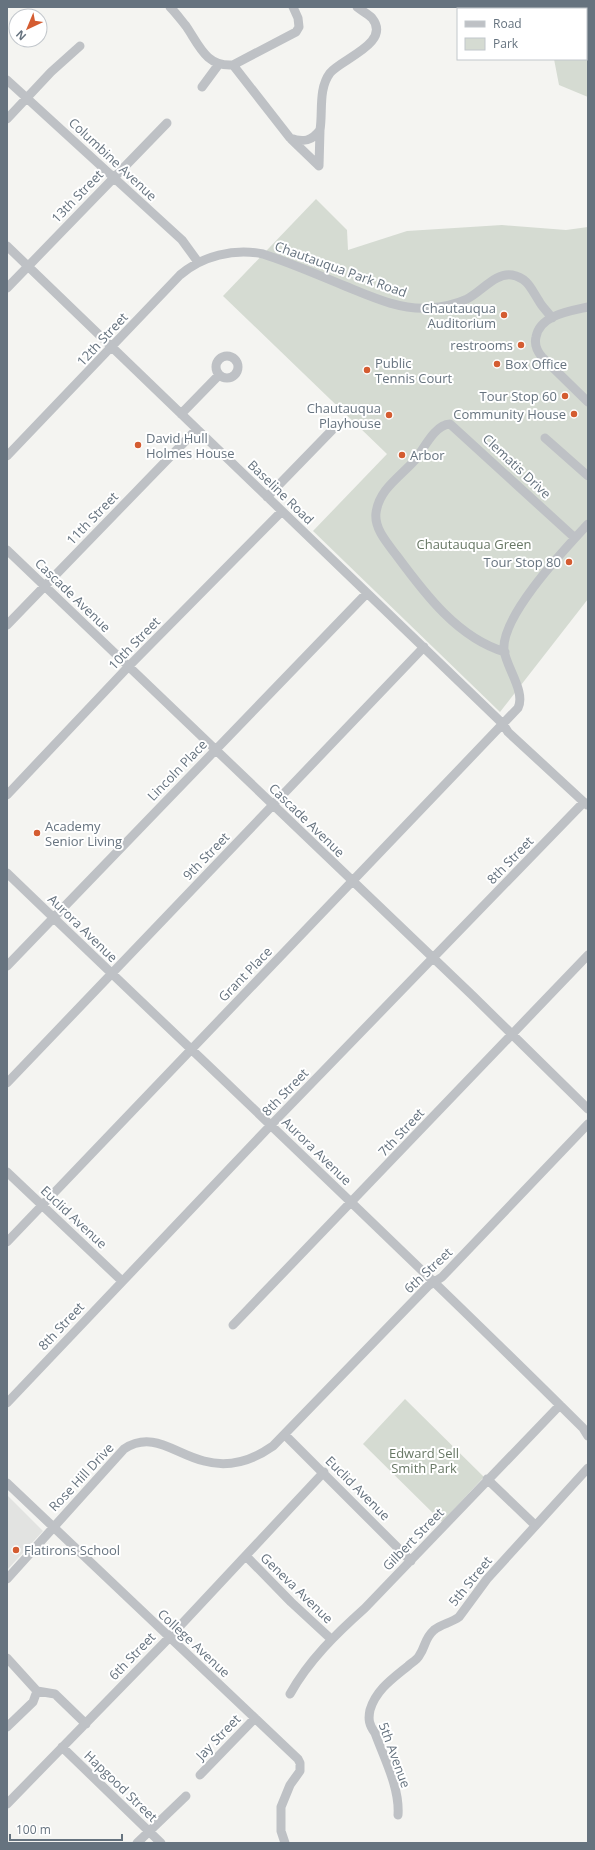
<svg xmlns="http://www.w3.org/2000/svg" width="595" height="1850" viewBox="0 0 595 1850" font-family="'Open Sans',sans-serif">
	<style>
		.built { fill: #e2e3e1 }
		.green { fill: #d5dbd2 }
		.lines { fill: none; stroke-linecap: round; stroke-linejoin: round }
		.minor { stroke: #bec1c5; stroke-width: 9 }
		.poi-dot { fill: #d45c31; stroke: #fff; stroke-width: 1.5 }
		.labels { text-anchor: middle; stroke-width: 4; stroke-linejoin: round; paint-order: stroke }
		.street-label { font-size: 13px; fill: #66737f; stroke: #fff }
		.poi-label { font-size: 13px; fill: #66737f; stroke: #fff; text-anchor: end }
		.park-label { font-size: 13px; fill: #677764; stroke: #fff }
	</style>
	<rect width="100%" height="100%" fill="#f4f4f1"/>
	<path class="built" d="M7,1495L43,1531L7,1570Z"/>
	<path class="green" d="M586,22H588V97L559,85L554,59H586Z
		M316,199L347,230L348,250L407,231L502,225L566,230L588,227V599L500,712L313,531L387,454L223,296Z
		M405,1399L484,1477L442,1522L363,1444Z"/>
	<g class="lines">
		<path class="minor" d="M170,7C176,13 181,20 186,26C199,45 206,67 233,65L296,32L299,27L298,18L293,7
			M233,65L290,138C303,143 312,141 320,130C323,112 318,89 330,73C341,59 392,43 372,18C368,14 362,11 357,7
			M7,80L182,240L198,262
			M202,87L219,64
			M7,119L51,72L80,46
			M291,139L319,166L320,130
			M7,246L503,724L508,732L587,805
			M7,288L167,123
			M588,307C570,311 540,315 536,337C534,345 537,351 542,357L588,402
			M216 367a11 11 0 1 1 22 0a11 11 0 1 1-22 0Z
			M181,414L219,375
			M545,438L588,476
			M7,456L180,275C202,256 234,248 263,254C291,263 318,275 345,286C372,297 400,310 429,308C442,307 456,304 467,299C481,292 496,272 512,275C528,278 531,289 539,301C542,307 548,312 552,318
			M267,497L336,426
			M7,550L473,996L588,1109
			M7,625L197,429
			M505,652C458,638 425,594 397,556C388,544 374,529 376,513C379,489 400,477 415,460C424,449 434,425 450,424L575,538
			M7,795L128,667L282,511
			M7,873C199,1058 394,1240 583,1428L588,1436
			M7,966L367,593
			M7,1083L424,647
			M7,1172L122,1281
			M7,1242L518,708C526,692 506,667 504,650C501,616 565,549 588,524
			M233,1325L588,955
			M7,1403L271,1125L584,802
			M285,1435L411,1561
			M487,1479L535,1525
			M7,1483L298,1759L300,1763V1771L290,1785L281,1807V1831L285,1843
			M246,1556L291,1602L331,1639
			M7,1579L124,1449C153,1430 175,1454 204,1461C229,1468 253,1460 273,1446L428,1286L442,1277L588,1124
			M7,1658L37,1691L55,1694L86,1724
			M290,1694C309,1660 336,1634 365,1608L560,1405
			M7,1727L33,1702L37,1691
			M62,1747L161,1843
			M200,1775L255,1718
			M7,1804L164,1643L324,1472
			M398,1815C400,1788 384,1758 375,1733C369,1725 368,1719 370,1710C376,1690 392,1679 408,1666C411,1663 417,1660 419,1656C426,1646 424,1639 434,1630C441,1624 451,1623 459,1617L487,1579L588,1468
			M137,1843L186,1796"/>
	</g>
	<g class="poi-dot">
		<circle cx="504" cy="315" r="4"/>
		<circle cx="521" cy="345" r="4"/>
		<circle cx="497" cy="364" r="4"/>
		<circle cx="367" cy="370" r="4"/>
		<circle cx="565" cy="396" r="4"/>
		<circle cx="574" cy="414" r="4"/>
		<circle cx="389" cy="415" r="4"/>
		<circle cx="138" cy="445" r="4"/>
		<circle cx="402" cy="455" r="4"/>
		<circle cx="569" cy="562" r="4"/>
		<circle cx="37" cy="833" r="4"/>
		<circle cx="16" cy="1550" r="4"/>
	</g>
	<g class="labels">
		<g class="street-label">
			<text transform="translate(113 159) rotate(43)" y="5">Columbine Avenue</text>
			<text transform="translate(77 196) rotate(-46)" y="5">13th Street</text>
			<text transform="translate(341 269) rotate(20)" y="5">Chautauqua Park Road</text>
			<text transform="translate(102 339) rotate(-47)" y="5">12th Street</text>
			<text transform="translate(517 466) rotate(43)" y="5">Clematis Drive</text>
			<text transform="translate(281 492) rotate(44)" y="5">Baseline Road</text>
			<text transform="translate(92 518) rotate(-46)" y="5">11th Street</text>
			<text transform="translate(73 595) rotate(44)" y="5">Cascade Avenue</text>
			<text transform="translate(134 643) rotate(-46)" y="5">10th Street</text>
			<text transform="translate(177 770) rotate(-46)" y="5">Lincoln Place</text>
			<text transform="translate(307 820) rotate(44)" y="5">Cascade Avenue</text>
			<text transform="translate(206 856) rotate(-46)" y="5">9th Street</text>
			<text transform="translate(510 860) rotate(-46)" y="5">8th Street</text>
			<text transform="translate(83 928) rotate(44)" y="5">Aurora Avenue</text>
			<text transform="translate(245 974) rotate(-46)" y="5">Grant Place</text>
			<text transform="translate(285 1092) rotate(-46)" y="5">8th Street</text>
			<text transform="translate(401 1132) rotate(-47)" y="5">7th Street</text>
			<text transform="translate(317 1151) rotate(44)" y="5">Aurora Avenue</text>
			<text transform="translate(74 1217) rotate(43)" y="5">Euclid Avenue</text>
			<text transform="translate(428 1270) rotate(-43)" y="5">6th Street</text>
			<text transform="translate(61 1326) rotate(-47)" y="5">8th Street</text>
			<text transform="translate(81 1477) rotate(-47)" y="5">Rose Hill Drive</text>
			<text transform="translate(358 1488) rotate(45)" y="5">Euclid Avenue</text>
			<text transform="translate(413 1539) rotate(-46)" y="5">Gilbert Street</text>
			<text transform="translate(470 1581) rotate(-51)" y="5">5th Street</text>
			<text transform="translate(297 1588) rotate(44)" y="5">Geneva Avenue</text>
			<text transform="translate(194 1643) rotate(43)" y="5">College Avenue</text>
			<text transform="translate(132 1656) rotate(-46)" y="5">6th Street</text>
			<text transform="translate(218 1737) rotate(-46)" y="5">Jay Street</text>
			<text transform="translate(395 1755) rotate(70)" y="5">5th Avenue</text>
			<text transform="translate(121 1786) rotate(44)" y="5">Hapgood Street</text>
		</g>
		<g class="poi-label">
			<text x="496" y="313">Chautauqua<tspan x="496" dy="15">Auditorium</tspan></text>
			<text x="513" y="350">restrooms</text>
			<text x="375" y="368" text-anchor="start">Public<tspan x="375" dy="15">Tennis Court</tspan></text>
			<text x="505" y="369" text-anchor="start">Box Office</text>
			<text x="557" y="401">Tour Stop 60</text>
			<text x="381" y="413">Chautauqua<tspan x="381" dy="15">Playhouse</tspan></text>
			<text x="566" y="419">Community House</text>
			<text x="146" y="443" text-anchor="start">David Hull<tspan x="146" dy="15">Holmes House</tspan></text>
			<text x="410" y="460" text-anchor="start">Arbor</text>
			<text x="561" y="567">Tour Stop 80</text>
			<text x="45" y="831" text-anchor="start">Academy<tspan x="45" dy="15">Senior Living</tspan></text>
			<text x="24" y="1555" text-anchor="start">Flatirons School</text>
		</g>
		<g class="park-label">
			<text x="474" y="549">Chautauqua Green</text>
			<text x="424" y="1458">Edward Sell<tspan x="424" dy="15">Smith Park</tspan></text>
		</g>
	</g>
	<rect width="595" height="1850" fill="none" stroke="#66737f" stroke-width="16"/>
	<rect x="457" y="8" width="130" height="52" fill="#ffffff" stroke="#c2c7cc"/>
	<rect x="465" y="21" width="20" height="6" fill="#bec1c5" stroke="#c2c7cc"/>
	<text x="493" y="28" font-size="12" fill="#66737f">Road</text>
	<rect x="465" y="38" width="20" height="12" fill="#d5dbd2" stroke="#c2c7cc"/>
	<text x="493" y="48" font-size="12" fill="#66737f">Park</text>
	<g transform="translate(28 28) rotate(224)"><circle r="19" fill="#ffffff" stroke="#c2c7cc"/>
	<path d="M0-3L7 15L0 10L-7 15Z" fill="#d45c31"/>
	<text y="-6" font-size="11" font-weight="bold" text-anchor="middle" fill="#66737f">N</text>
	</g>
	<path d="M10 1834v6h112v-6" fill="none" stroke="#66737f" stroke-width="2"/>
	<text x="16" y="1834" font-size="12" fill="#66737f" stroke="#ffffff" stroke-width="3" paint-order="stroke">100 m</text>
</svg>
